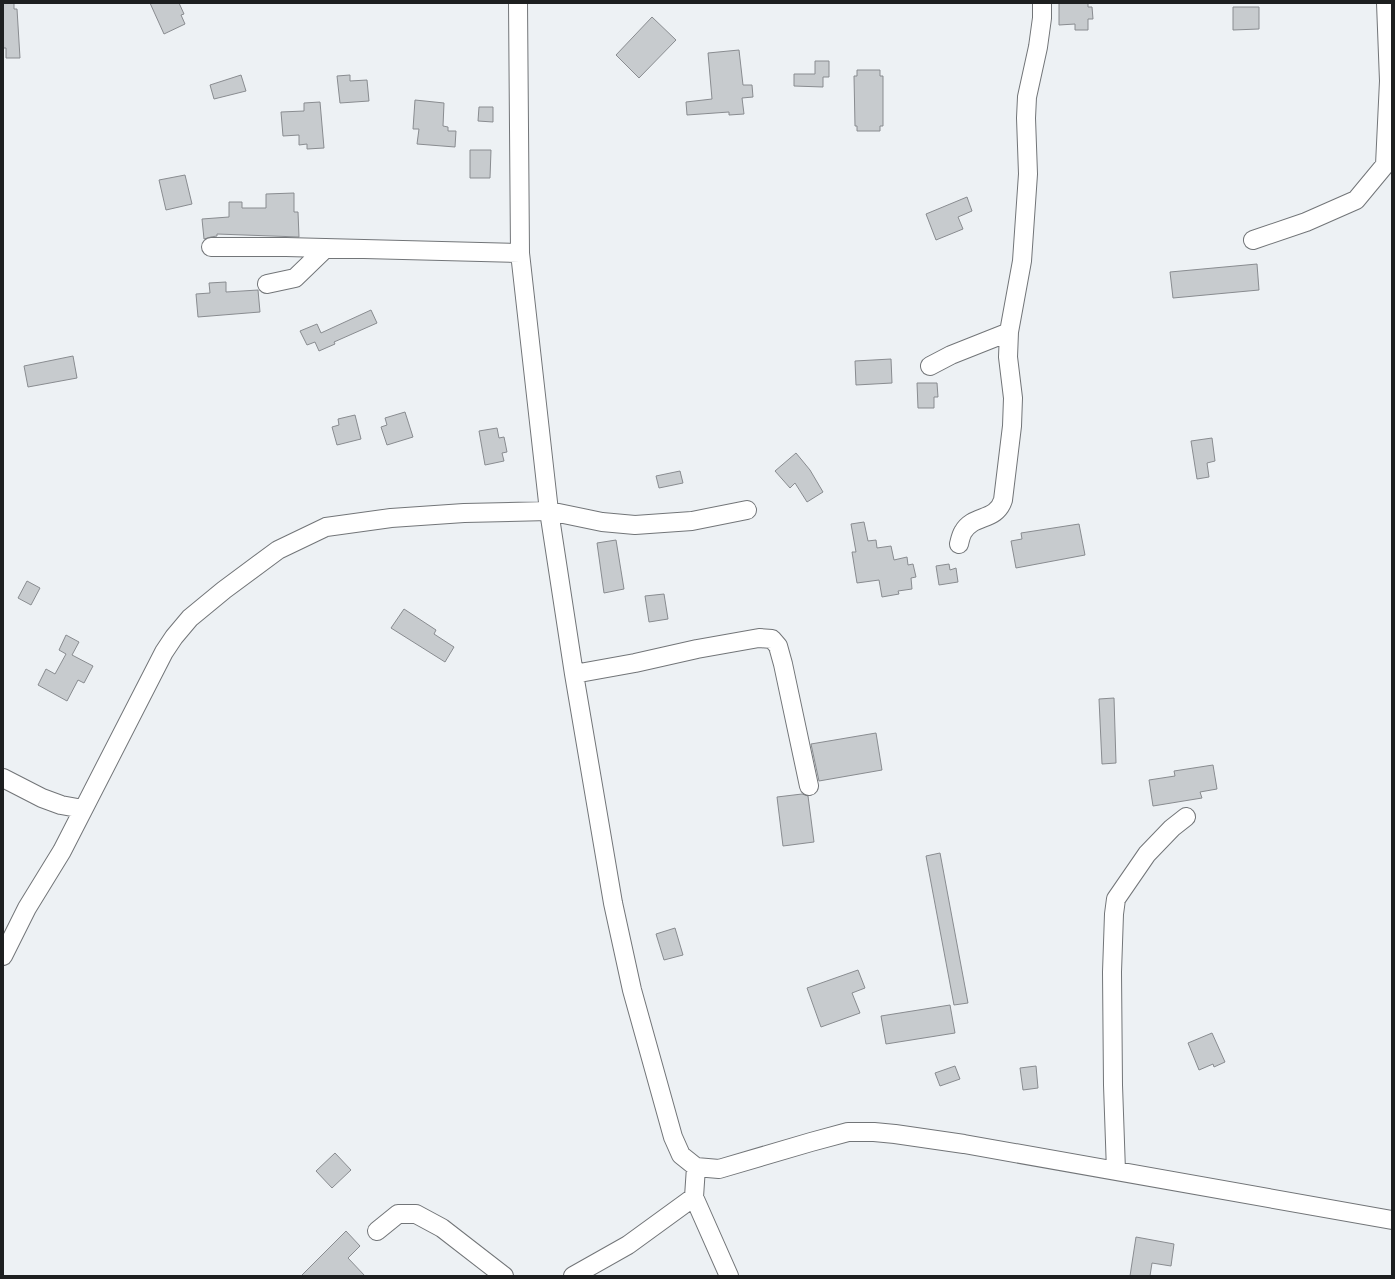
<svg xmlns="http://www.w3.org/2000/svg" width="1395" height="1279" viewBox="0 0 1395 1279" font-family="Georgia,serif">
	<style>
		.building { fill: #c7cbce; stroke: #898c90 }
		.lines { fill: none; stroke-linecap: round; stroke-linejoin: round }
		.minor-casing { stroke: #727578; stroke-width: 20 }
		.minor { stroke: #fff; stroke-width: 18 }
	</style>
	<rect width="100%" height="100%" fill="#edf1f4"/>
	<path class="building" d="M3,3H14V9H17L20,58H6V48H3Z
		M150,3H179L184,14L181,15L185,24L164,34Z
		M1059,3H1088V7H1092L1093,19H1088V30H1075V24L1059,25Z
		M1233,7H1259V29L1233,30Z
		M652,17L676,40L639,78L616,55Z
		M739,50L743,85H752L753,97L742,98L744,114L729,115V112L687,115L686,102L712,99L708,53Z
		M815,61H829V77H823V87L794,86V74H815Z
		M857,70H880V76H883V126H880V131H857V126H855L854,76H857Z
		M241,75L246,91L214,99L210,85Z
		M350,75V81L367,80L369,101L340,103L337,76Z
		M415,100L444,103L443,126L448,127V131H456L455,147L417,144L419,129H413Z
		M320,102L324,148L307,149V144L299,145V135L283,136L281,112L304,111V103Z
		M479,107H493V122L478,121Z
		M470,150H491L490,178H470Z
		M185,175L192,204L166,210L159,180Z
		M294,193V212H298L299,237L217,234V236L211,237L204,239L202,219L229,217V202H242V208H266V194Z
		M967,197L972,211L958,217L963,229L936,240L926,214Z
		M1257,264L1259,290L1173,298L1170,272Z
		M226,282V292L258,290L260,312L198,317L196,294L210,293L209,283Z
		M371,310L377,323L334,342L335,344L319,351L315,342L307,345L300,331L317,324L321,333Z
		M73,356L77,378L28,387L24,366Z
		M891,359L892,383L856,385L855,361Z
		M917,383H937L938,397H934V408H918Z
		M405,412L413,437L387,445L381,427L387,425L385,418Z
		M355,415L361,439L337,445L332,427L339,425L338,419Z
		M497,428L499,438L504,437L507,452L502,453L504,461L485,465L479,431Z
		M1212,438L1215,461L1207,463L1209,477L1197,479L1191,441Z
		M796,453L810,470L823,492L807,502L795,483L790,488L775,471Z
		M680,471L683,483L659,488L656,476Z
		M864,522L868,541L876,540L877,548L891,546L894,560L907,557L908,565L913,564L916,577L911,578L912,589L898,591L899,594L882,597L879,580L857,583L852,552H856L851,524Z
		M1079,524L1085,555L1016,568L1011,541L1022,539L1021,533Z
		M616,540L624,589L604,593L597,543Z
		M949,564L950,570L956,568L958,582L939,585L936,566Z
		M27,581L40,588L31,605L18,598Z
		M664,594L668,619L649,622L645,596Z
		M404,609L436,630L434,634L454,647L445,662L391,628Z
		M66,635L79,642L72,655L93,666L84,683L78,680L67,701L38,685L46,669L55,674L66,654L59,650Z
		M1114,698L1116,763L1102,764L1099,699Z
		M876,733L882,770L819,781L811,744Z
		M1213,765L1217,789L1200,792L1202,798L1153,806L1149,780L1175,776L1174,771Z
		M802,794L808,796L814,842L783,846L777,797Z
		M940,853L968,1003L954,1005L926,856Z
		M675,928L683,955L664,960L656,934Z
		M858,970L865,988L852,993L860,1013L821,1027L807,988Z
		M950,1005L955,1033L886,1044L881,1016Z
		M1212,1033L1225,1062L1214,1067L1213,1064L1199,1070L1188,1043Z
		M955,1066L960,1079L940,1086L935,1073Z
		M1036,1066L1038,1088L1023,1090L1020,1068Z
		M335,1153L351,1170L332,1188L316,1171Z
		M346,1231L360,1246L348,1258L365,1276H301Z
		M1136,1237L1174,1244L1171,1266L1152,1263L1150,1276H1130Z"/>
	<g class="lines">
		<g class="minor-casing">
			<path id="minor" d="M518,3L520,253L549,511L574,674L613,903L632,990L673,1137L681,1155L696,1167L719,1169L811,1142L848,1132H874L895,1134L964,1144L1392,1220
				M1253,240L1306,222L1356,200L1385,165L1389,81L1386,3
				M211,247H286L520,253
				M267,284L295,278L326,248
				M930,366L951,355L1009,332
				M959,544C960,540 961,535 963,532C973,514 996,522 1003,500L1012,426L1013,398L1008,357L1009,332L1022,261L1028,174L1026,118L1027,97L1038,47L1042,18V3
				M574,674L635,663L697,649L759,638L772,639L778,646L783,664L809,786
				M3,778L42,798L61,805L83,809
				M3,956L27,908L62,851L164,652L174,637L190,618L224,590L278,550L326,527L391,518L464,513L549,511L602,522L635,525L692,521L747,510
				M696,1167L694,1197L729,1276
				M1116,1171L1113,1085L1112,972L1114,914L1116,899L1147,854L1172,828L1186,817
				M377,1231L398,1214H416L442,1228L504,1276
				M573,1276L628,1245L694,1197"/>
		</g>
		<use href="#minor" class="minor"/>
	</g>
	<rect width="1395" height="1279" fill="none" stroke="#1d1f20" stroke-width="8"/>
</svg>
